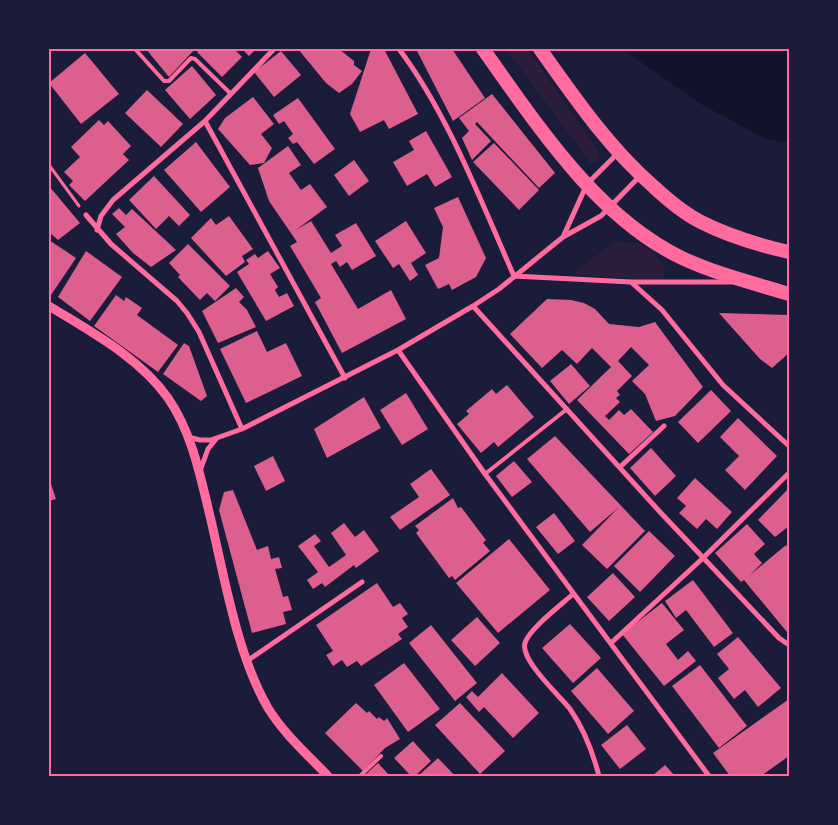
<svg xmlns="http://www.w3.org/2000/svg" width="838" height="825" viewBox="0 0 838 825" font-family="Arial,sans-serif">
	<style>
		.green { fill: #2a1e3b }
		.water { fill: #12122b }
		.building { fill: #dd5f8e }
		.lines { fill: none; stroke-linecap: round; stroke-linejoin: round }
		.path { stroke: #ff6b9d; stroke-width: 3 }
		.service { stroke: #ff6b9d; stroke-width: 4 }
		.minor { stroke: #ff6b9d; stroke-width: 5 }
		.tertiary { stroke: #ff6b9d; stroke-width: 9 }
		.trunk { stroke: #ff6b9d; stroke-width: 14 }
		.neatline { fill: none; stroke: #ff6b9d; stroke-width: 2 }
	</style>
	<rect width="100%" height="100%" fill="#1b1b3a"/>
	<path class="green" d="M506,49H528L600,154L598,161L591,164Z
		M616,242L639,243L656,256L666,270L662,279H632L575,274L578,268Z"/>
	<path class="water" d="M622,49H789V143L766,139L701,104Z"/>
	<path class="building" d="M146,49H195L169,77Z
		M200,49H234L242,57L222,77L197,52Z
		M242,49H256L249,56Z
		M298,49H339L354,61V65L362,71L352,84L339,93L326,83Z
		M371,49H384L418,114L389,129L384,120L360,132L350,114Z
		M416,49H452L485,98L453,121Z
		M281,51L301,75L274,97L254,72Z
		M85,53L119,94L81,124L49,83Z
		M192,66L216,95L190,119L165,90Z
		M147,90L183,124L161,147L125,113Z
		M492,94L555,173L539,188L477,122L475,124L491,141L472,160L462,138L469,131L459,118Z
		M253,97L274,124L261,134L272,148L264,163L250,165L218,129L225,118Z
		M298,98L335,149L314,164L297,142L293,144L288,138L293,134L284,121L279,124L273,115Z
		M99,120L104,125L108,121L131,146L123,154L129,160L85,201L69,185L73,181L64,172L80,157L71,147Z
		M426,131L452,177L435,187L427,174L407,186L393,162L414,150L409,141Z
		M196,142L230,187L201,212L164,170Z
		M494,143L539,190L519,210L473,162Z
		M288,146L301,165L289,173L301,190L310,184L327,207L296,230L311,221L331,253L342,246L335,235L356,223L376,256L352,270L347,262L340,267L336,261L331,264L358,309L391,290L406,319L342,353L315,302L321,298L290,246L297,242L269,201L258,168Z
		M354,160L369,181L349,196L334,175Z
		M154,176L190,215L179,226L169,216L156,229L129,200Z
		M49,186L80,223L58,240L49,232Z
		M458,197L486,258L476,277L452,290L449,284L438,289L425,265L439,258L443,227L434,208Z
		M119,208L126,215L132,209L176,250L151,267L133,253L116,234L125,227L112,214Z
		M229,216L253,249L242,256L245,262L226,276L191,238L211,218L216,225Z
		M406,221L426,253L411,263L418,275L410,281L399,264L393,268L375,241Z
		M49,240L76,258L51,295L49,293Z
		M188,244L230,286L215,301L207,293L200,300L178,277L180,275L169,263Z
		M86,251L122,277L90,321L58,297Z
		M268,251L280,268L270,274L278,287L275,290L279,297L287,293L294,306L266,321L237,272L249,264L246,260L255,254L258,258Z
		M236,288L244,297L239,302L247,310L256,327L218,343L202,311Z
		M116,295L124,301L126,297L142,308L137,315L178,345L158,372L94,326Z
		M547,299L571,300L584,303L595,309L609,324L639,327L655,322L703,387L675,416L656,421L645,394L632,381L649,365L631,347L618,361L632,376L617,391L620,395L616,398L620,402L605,416L609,420L619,410L624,415L631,409L653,432L629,454L577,400L611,367L592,348L577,364L562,350L542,368L510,334Z
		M719,313L789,315V353L772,368L760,359Z
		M257,331L267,352L286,343L302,376L246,403L220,349Z
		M184,343L189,346L207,396L201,401L163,374Z
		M571,364L590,386L569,404L550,381Z
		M507,385L534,417L498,447L494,442L481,453L457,424L469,414L466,411L492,389L496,394Z
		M711,390L731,411L698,443L678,422Z
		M406,393L428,429L402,445L380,410Z
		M364,397L381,428L327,458L314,429Z
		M738,418L777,456L745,490L725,470L739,456L720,437Z
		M555,436L645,531L607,569L582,545L618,508L590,532L527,459Z
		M651,448L676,476L655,496L630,468Z
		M273,456L285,481L266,491L254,466Z
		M514,461L532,482L512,497L496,476Z
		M431,469L450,495L400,530L390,517L419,497L410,484Z
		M49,478L56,499L49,501Z
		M695,478L732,512L717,529L706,519L697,529L679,513L686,506L677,498Z
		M789,488V526L775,537L758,520Z
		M233,490L257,550L268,546L271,559L279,557L282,568L275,569L283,597L288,596L292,610L283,612L286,624L252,633L219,510L224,492Z
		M453,498L458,508L461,507L486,540L483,543L490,551L455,580L452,576L449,578L416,533L419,530L415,526Z
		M554,513L575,541L558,554L536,527Z
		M344,523L355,537L364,530L379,551L356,568L354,565L325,587L322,583L313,589L307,580L318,572L298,546L315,534L321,541L314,546L329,567L346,555L331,533Z
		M747,524L765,544L754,554L762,563L750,575L786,545L789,549V632H787L744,580L741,582L715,553Z
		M649,531L675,556L640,592L614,566Z
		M509,539L550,590L498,633L456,583Z
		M613,573L635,597L609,621L587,597Z
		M693,580L733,633L714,647L686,610L676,618L665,601Z
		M377,583L393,607L400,603L408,614L402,618L408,627L398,634L402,639L361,666L357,661L347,667L342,660L333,666L326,655L333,651L316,625Z
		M662,603L684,630L666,644L678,660L688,651L696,661L664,686L622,634Z
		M477,617L500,643L475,666L451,640Z
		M570,624L601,658L573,683L542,648Z
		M431,625L477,683L455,701L409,643Z
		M738,637L781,688L758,707L745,690L734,699L718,678L729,669L717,654Z
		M404,663L440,709L408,732L374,685Z
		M700,665L747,726L719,748L672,686Z
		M597,668L634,711L608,734L571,691Z
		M502,673L539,713L513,738L484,707L479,712L466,697L472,691L478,697Z
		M789,699V756L761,776H730L713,753Z
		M356,703L367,713L369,711L377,719L379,717L384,721L387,718L400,739L385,748L363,771L325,733Z
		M460,703L505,751L480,774L435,725Z
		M627,725L646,749L620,769L601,745Z
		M413,741L431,761L415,776H411L394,758Z
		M438,758L455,776H418Z
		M378,763L390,776H364Z
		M665,765L675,776H652Z"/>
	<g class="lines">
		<path class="path" d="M49,165L79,206"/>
		<path class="service" d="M135,49L164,81H169L191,58L195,59L230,93
			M485,474L567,409
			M360,776L381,756"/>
		<path class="minor" d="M399,49C448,114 481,202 514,276L631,282H731
			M205,121L345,378
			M86,215L111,244L177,301L187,313L199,332L242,429
			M97,230L101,216L113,200L205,121L274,49
			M563,237L587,184L618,153
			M631,282L662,310L723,385L789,446
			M473,306L660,512L779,638L789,645
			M398,350L485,474L709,776
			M188,437L200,440H211L242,429L398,350L473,306L499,289L563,237L601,216L640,176
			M620,467L664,426
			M200,471L208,449L216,439
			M573,594C561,605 529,629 525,643C520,660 559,695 570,709C584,729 593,753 599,776
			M611,643L703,558L789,473
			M247,661L362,582"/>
		<path class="tertiary" d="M49,306C91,332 139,357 168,398C192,433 200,475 210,516C224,575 237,655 268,708C284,734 307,754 328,776"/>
		<path class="trunk" d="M483,49C536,123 596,217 682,258C716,274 753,283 789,294
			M540,49C575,98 608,147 654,187C668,200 682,212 699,221C728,236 758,245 789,252"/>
	</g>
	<rect width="838" height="825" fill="none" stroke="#1b1b3a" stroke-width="100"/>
	<rect x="50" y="50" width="738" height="725" class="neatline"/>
</svg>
